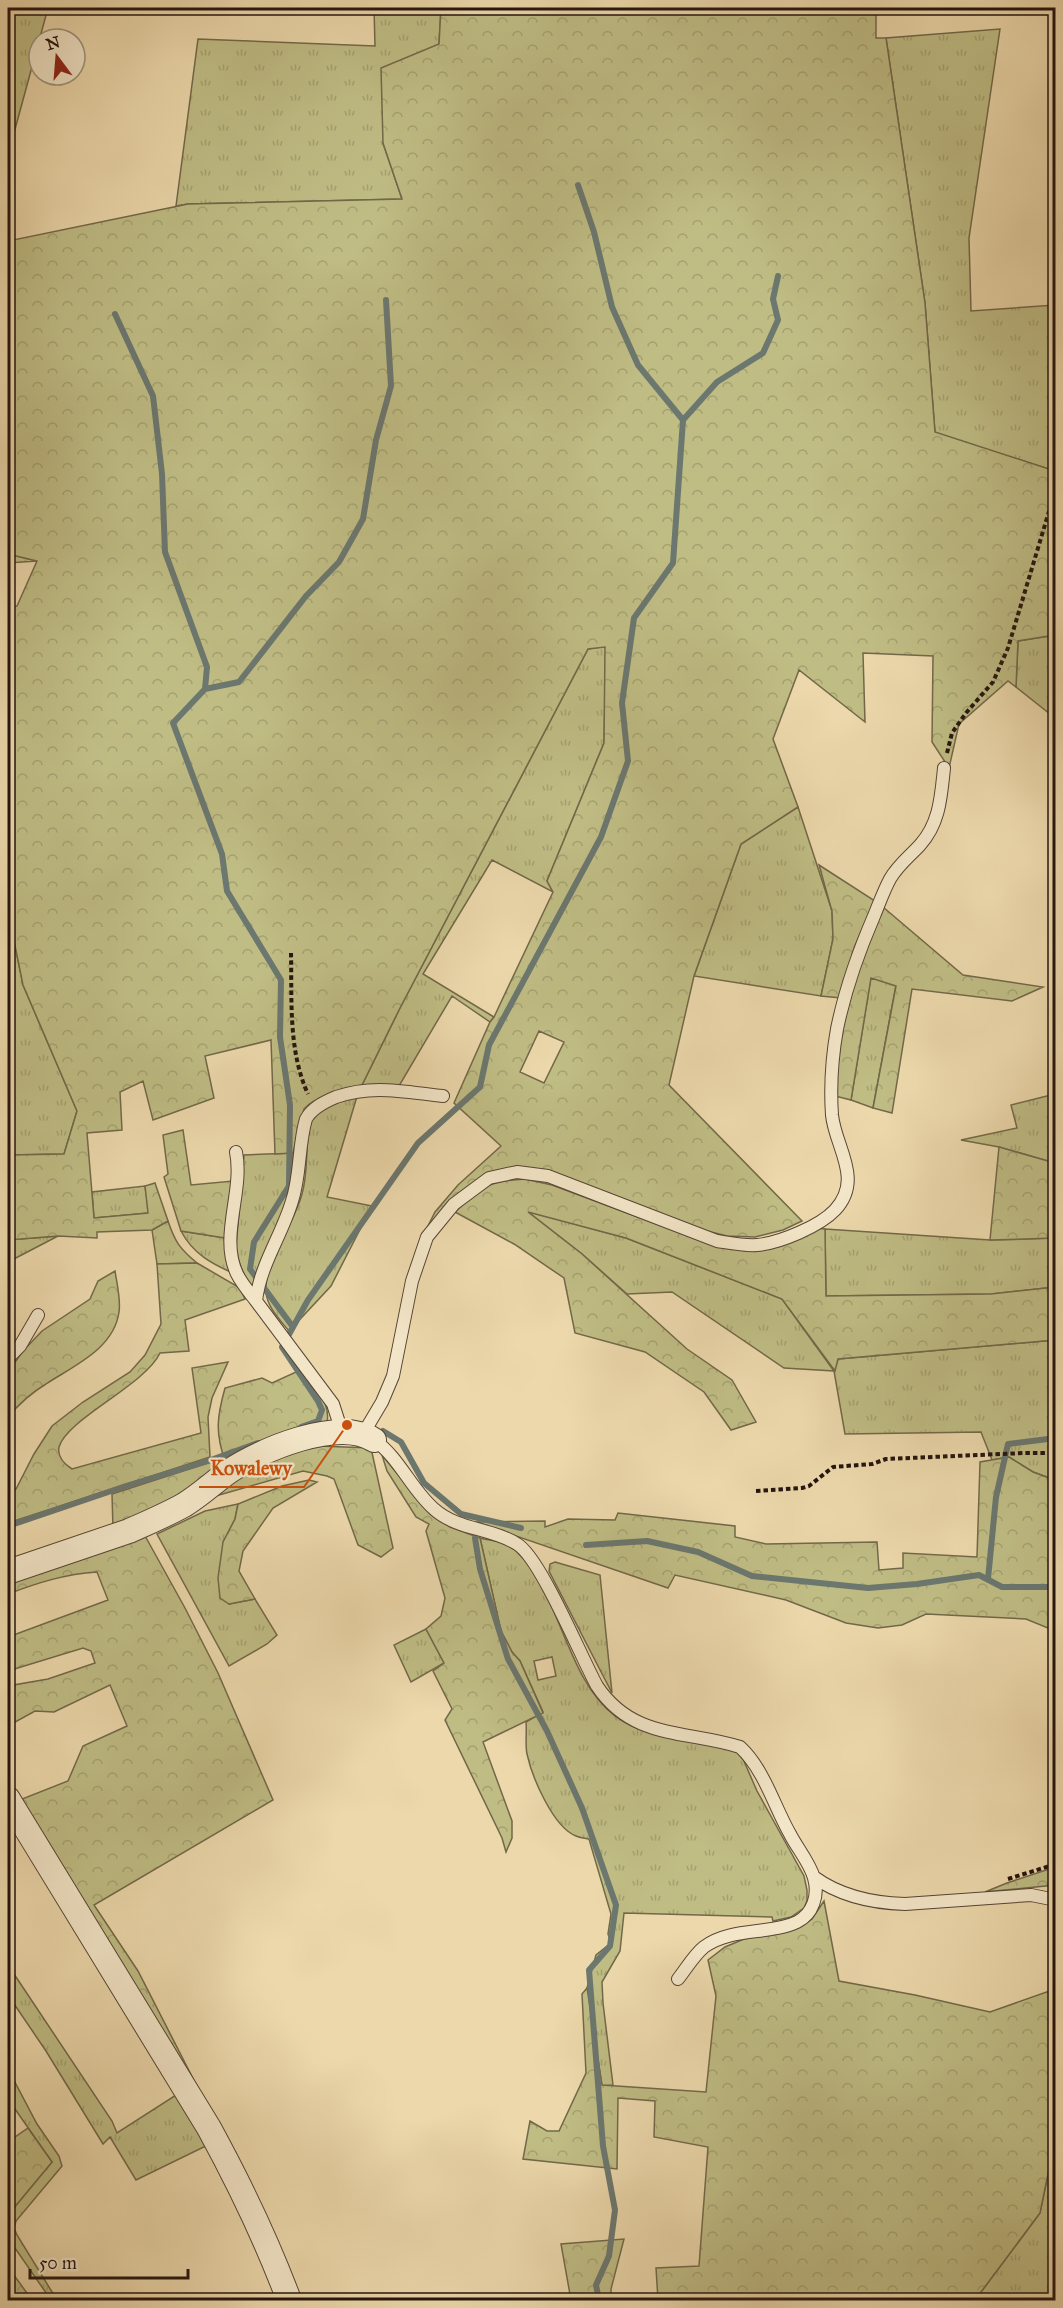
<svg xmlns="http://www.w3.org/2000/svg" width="1063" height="2308" viewBox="0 0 1063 2308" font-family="'IM FELL Great Primer',serif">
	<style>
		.grass { fill: url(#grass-tufts); stroke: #726849; stroke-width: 1.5; fill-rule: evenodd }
		.forest { fill: url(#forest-crowns); stroke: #726849; stroke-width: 1.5; fill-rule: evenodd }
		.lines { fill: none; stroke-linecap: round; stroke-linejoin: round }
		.stream { stroke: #6b776f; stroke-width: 6 }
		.lane-casing { stroke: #564535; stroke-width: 14 }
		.street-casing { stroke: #564535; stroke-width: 26 }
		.path { stroke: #24140e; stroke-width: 4; stroke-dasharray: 4.5 3; stroke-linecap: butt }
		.lane { stroke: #f3e6c8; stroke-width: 12 }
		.street { stroke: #f3e6c8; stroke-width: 24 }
		.leader { fill: none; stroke: #cb4f0c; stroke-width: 2 }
		.callout-dot { fill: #cb4f0c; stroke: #f3e6c8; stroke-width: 2 }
		.callout-label { font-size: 20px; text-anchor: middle; font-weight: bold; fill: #cb4f0c; stroke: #f3e6c8; stroke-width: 4.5; stroke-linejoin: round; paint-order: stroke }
	</style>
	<defs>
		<pattern id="grass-tufts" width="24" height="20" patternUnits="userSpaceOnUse" patternTransform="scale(1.5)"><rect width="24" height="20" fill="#bfbc84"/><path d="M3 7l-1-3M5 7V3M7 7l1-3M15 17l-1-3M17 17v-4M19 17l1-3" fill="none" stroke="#a4a171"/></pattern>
		<pattern id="forest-crowns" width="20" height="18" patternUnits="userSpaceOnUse" patternTransform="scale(1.5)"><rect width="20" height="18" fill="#bfbc84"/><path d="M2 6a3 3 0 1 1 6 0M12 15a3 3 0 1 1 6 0" fill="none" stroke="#a4a171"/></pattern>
	</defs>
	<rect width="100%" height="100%" fill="#ecd8ab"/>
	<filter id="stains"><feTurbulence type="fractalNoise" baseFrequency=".00333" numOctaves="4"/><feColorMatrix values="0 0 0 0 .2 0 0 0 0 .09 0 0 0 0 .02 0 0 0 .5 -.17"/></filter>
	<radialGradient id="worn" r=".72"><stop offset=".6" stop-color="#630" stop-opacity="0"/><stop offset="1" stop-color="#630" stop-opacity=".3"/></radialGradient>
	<path class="grass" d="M8,8H48L8,155Z
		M374,8H441L439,44L383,143L402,199L188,204L176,206L198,39L375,46Z
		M1000,29L969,238L971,311L1055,305V471L935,433L925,303L886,38Z
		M8,554L37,561L8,563Z
		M1055,635V718L1016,687L1018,641Z
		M606,646L604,743L547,881L553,892L492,860L423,974L494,1017L490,1022L452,996L399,1086L362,1085L400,1008L588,649Z
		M798,807L832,911L833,939L821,996L694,976L741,844Z
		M8,921H10L23,985L77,1111L64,1154L8,1155Z
		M871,977L896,985L873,1108L851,1100Z
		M358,1093L327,1197L372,1206L331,1286L289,1331C280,1320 267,1307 266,1292C264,1260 294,1225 302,1194C310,1167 303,1138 314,1113Z
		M1055,1094V1163L999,1147L961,1140L1017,1128L1011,1105Z
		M293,1153L292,1187L254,1291C244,1277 238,1264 236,1247L244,1155Z
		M145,1186L149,1213L94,1218L92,1192Z
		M527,1211L626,1238L782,1299L834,1371L838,1359L1055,1340V1480L1033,1472L1009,1457L992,1460L981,1432L845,1434L834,1371L784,1368L672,1292L627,1294L582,1254Z
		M168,1221C175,1242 180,1249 197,1263L157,1264L152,1230Z
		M825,1229L990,1240L1055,1238V1287L991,1294L826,1296Z
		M181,1231L225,1238L235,1274C212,1264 193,1254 181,1231Z
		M58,1236L10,1261L8,1262V1240Z
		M238,1504L235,1519L223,1543L229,1604L255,1599L277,1635L267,1644L229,1666L157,1534L205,1511Z
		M480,1538C488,1540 498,1541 507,1544C510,1545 514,1549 517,1552C561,1594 566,1679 615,1716C649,1742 698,1737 737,1752L743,1759L757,1791L804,1876L807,1890V1901L804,1908L791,1917L773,1921L772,1917L624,1913L620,1951L602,1982L603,2003L613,2085L602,2086L587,1988L596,1955L611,1943L608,1934L611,1914L589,1839C585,1838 580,1838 576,1836C553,1827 532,1777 527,1754C525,1744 527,1732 526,1722L543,1712L520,1661L512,1652L501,1631ZM552,1657L556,1676L538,1680L534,1661Z
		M555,1562L600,1575L612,1693L549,1571L550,1564Z
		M426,1629L444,1663L411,1682L394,1645Z
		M8,1965L112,2121L117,2133L176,2095L210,2144L136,2180L110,2137L103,2144L46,2051L8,1995Z
		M8,2069L37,2124L59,2156L62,2166L16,2221L14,2228L17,2235L57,2300H51L8,2238V2215L52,2162L8,2099Z
		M1055,2140V2300H975L1040,2213Z"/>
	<path class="forest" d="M441,8H876V38H886L925,303L935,432L1055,471V635L1018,641L1016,687L1008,681L959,724L949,768L932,742L933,656L863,653L865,722L799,670L773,739L798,807L741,844L694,976L669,1085L802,1221L783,1230L755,1237L727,1236L699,1229L549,1172H495L424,1234L435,1212L458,1185L501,1146L454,1103L490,1022L494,1017L553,892L547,881L604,743L605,647L588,649L400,1008L362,1085C343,1090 317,1095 304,1109L293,1153L275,1154L271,1040L205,1056L214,1098L153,1120L143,1081L120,1092L122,1130L87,1133L94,1218L148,1213L145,1186L155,1183L168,1221L152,1230L97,1232V1238L58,1236L8,1240V1155L64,1154L77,1111L23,985L10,921H8V609L17,606L37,561L8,554V241L188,204L402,199L383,143L381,68L439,44ZM539,1031L564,1042L544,1083L520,1072Z
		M819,865L875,901L854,948L841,998L821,996L833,939L832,911Z
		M883,907L963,975L1043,987L1012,1001L912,989L892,1113L873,1108L896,986L871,978L851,1100L835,1096C839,1050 844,1002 860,958C866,941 875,924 883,907Z
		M183,1130L191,1185L233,1181L225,1238L181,1231L164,1177L168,1174L163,1135Z
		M999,1147L1055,1163V1238L990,1240Z
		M525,1179L552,1185L705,1242L746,1251L815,1228L825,1229L826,1296L991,1294L1055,1287V1340L838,1359L835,1371L782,1299L626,1238L528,1212L582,1254L687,1349L732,1380L756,1422L731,1430L704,1392L645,1352L575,1333L564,1278L514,1244L455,1212C483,1187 487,1181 525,1179Z
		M197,1263L240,1288L245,1299L185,1320L189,1351L160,1353C145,1385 67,1419 59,1447C57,1457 64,1464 72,1469L201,1433L192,1368L228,1362L212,1398L208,1417L210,1457L8,1523V1494L16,1489L34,1454L52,1426L83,1402L130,1372L145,1355L161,1324L157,1264Z
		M115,1271C117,1284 121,1300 119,1312C114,1349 73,1366 46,1384C31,1393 19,1404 8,1417V1372L23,1351L42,1331L90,1299L98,1281Z
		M296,1372C313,1379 331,1403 327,1423L225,1461C215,1432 217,1417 225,1388L262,1378L272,1383Z
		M318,1446L371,1448L393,1548L381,1557L358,1545L337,1487L334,1479L327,1476L303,1471L212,1497C245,1470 276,1455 318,1446Z
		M382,1455L430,1514L450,1527L480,1538L501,1631L512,1652L520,1661L543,1713L483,1742L512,1821V1838L506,1852L502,1838L445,1720L452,1709L433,1671L444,1663L426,1629L441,1616L445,1598L426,1531L429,1524L416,1517L387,1471Z
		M1009,1457L1033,1472L1055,1480V1631L1026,1619L926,1614L902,1625L878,1628L846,1623L786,1600L675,1575L668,1588L475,1522L545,1521V1527L568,1519L615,1520L618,1513L735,1526V1537L766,1544L877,1542L879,1570L903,1568V1553L977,1557L980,1462Z
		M211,1462L216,1473L199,1486L113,1529L112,1494Z
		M309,1480L317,1482L273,1508L243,1551L239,1571L255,1599L229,1604L220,1598L218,1578L223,1542L235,1519L238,1504L282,1486Z
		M144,1534L185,1608L218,1673L273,1800L94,1905L138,1971L202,2096L17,1801L68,1781L83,1746L127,1726L110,1685L54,1712L35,1711L8,1726V1686L48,1679L95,1663L91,1651L83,1648L8,1671V1637L108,1600L97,1572C65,1574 37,1583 8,1594V1581Z
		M1055,1867V1885L985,1892L1007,1883Z
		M824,1901L839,1981L915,1995L990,2012L1055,1989V2140L1040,2213L975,2300H658L656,2268L699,2266L708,2147L654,2137L655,2101L618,2098L617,2169L523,2159L530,2121L547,2131H559L586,2073L582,1994L587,1988L602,2085L706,2092L716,1996L708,1960L725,1947L744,1939L802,1926L812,1919Z
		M28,2128L52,2162L8,2215V2142Z
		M624,2239L611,2289V2300H571L561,2244Z
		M8,2267L32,2300H16L8,2288Z"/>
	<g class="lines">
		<path class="stream" d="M115,314L153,396L162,474L165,552L207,667L205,689L173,723L222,854L227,891L281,980L280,1037L290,1105L289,1186L254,1242L250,1269L293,1327
			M683,420L717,382L763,353L778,320L773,299L778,276
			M205,689L239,682L306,596L339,562L363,519L376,440L391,386L386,300
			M301,1427L318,1421L322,1410L318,1401L282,1347L308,1300L418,1143L480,1087L489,1045L601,837L628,761L622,703L634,618L673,563L683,420L638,365L612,307L594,232L578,185
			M383,1431L401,1442L424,1483L461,1514L521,1528
			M8,1526L126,1486L208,1461L258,1443
			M475,1538L480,1569L508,1659L547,1731L582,1808L616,1905L610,1946L589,1970L603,2146L615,2210L609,2256L596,2285L599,2300
			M586,1545L647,1541L698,1552L752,1576L868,1588L917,1584L979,1575L1002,1587H1056
			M988,1579L996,1497L1008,1444L1056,1438"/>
		<g class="lane-casing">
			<path id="lane" d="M236,1152C244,1192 219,1236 237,1274C242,1284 250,1293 256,1301
				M8,1358L20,1346L38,1315
				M342,1432L333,1404L256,1301C260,1265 282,1235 292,1201C301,1174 298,1146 306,1119C312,1108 324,1102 336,1097C373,1084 405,1092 443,1096
				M363,1434L382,1402L393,1376L412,1281L427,1237L454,1204L489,1178L517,1172L548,1176L717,1241C730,1243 744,1246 757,1245C780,1243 820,1226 835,1210C864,1179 835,1147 832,1115C830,1086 832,1057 837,1029C845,990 858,953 874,916C879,904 884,890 890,879C898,865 910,856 920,845C940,823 941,796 944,768
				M374,1440C399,1457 411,1489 434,1509C457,1530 492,1528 517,1544C540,1557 581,1657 597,1686C633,1740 686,1730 740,1747C764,1769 774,1806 790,1834C797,1848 810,1863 814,1878C819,1895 813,1914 797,1922C770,1935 731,1927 704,1947C694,1955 686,1969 678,1979
				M814,1877C840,1896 873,1903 905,1904L1031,1895L1056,1900"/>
		</g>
		<g class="street-casing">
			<path id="street" d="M8,1572L129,1531C147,1523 166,1515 184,1505C199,1496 213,1483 228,1472C260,1450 338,1417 374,1440
				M8,1799L209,2128C239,2183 267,2241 289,2300"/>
		</g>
		<path class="path" d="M947,753L952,733L966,713L993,682L1008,648L1056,488
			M291,953C292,999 288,1051 308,1094
			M756,1491L802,1488L809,1486L833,1467L872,1464L886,1459L1024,1453H1056
			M1008,1879L1056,1864"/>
		<use href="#lane" class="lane"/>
		<use href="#street" class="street"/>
	</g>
	<path class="leader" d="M347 1425L304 1487H199"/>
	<circle class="callout-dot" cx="347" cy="1425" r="6"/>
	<g class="callout-label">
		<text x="251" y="1475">Kowalewy</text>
	</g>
	<rect width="1063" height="2308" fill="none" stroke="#ecd8ab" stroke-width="30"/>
	<rect x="9" y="9" width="1045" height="2290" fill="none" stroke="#24140e" stroke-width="3"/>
	<rect x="15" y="15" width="1033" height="2278" fill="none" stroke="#24140e" stroke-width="1.5"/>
	<g transform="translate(57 57) rotate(344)"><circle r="28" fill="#f3e6c8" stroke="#a0927e" stroke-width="1.5"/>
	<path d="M0-4.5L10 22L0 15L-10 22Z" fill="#8f2418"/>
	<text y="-9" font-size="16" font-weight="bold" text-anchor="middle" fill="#24140e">N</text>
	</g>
	<path d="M30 2269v9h158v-9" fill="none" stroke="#24140e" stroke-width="3"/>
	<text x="39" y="2269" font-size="18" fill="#24140e" stroke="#f3e6c8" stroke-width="4.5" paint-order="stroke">50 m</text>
	<rect width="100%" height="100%" filter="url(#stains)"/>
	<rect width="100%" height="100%" fill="url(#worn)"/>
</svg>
